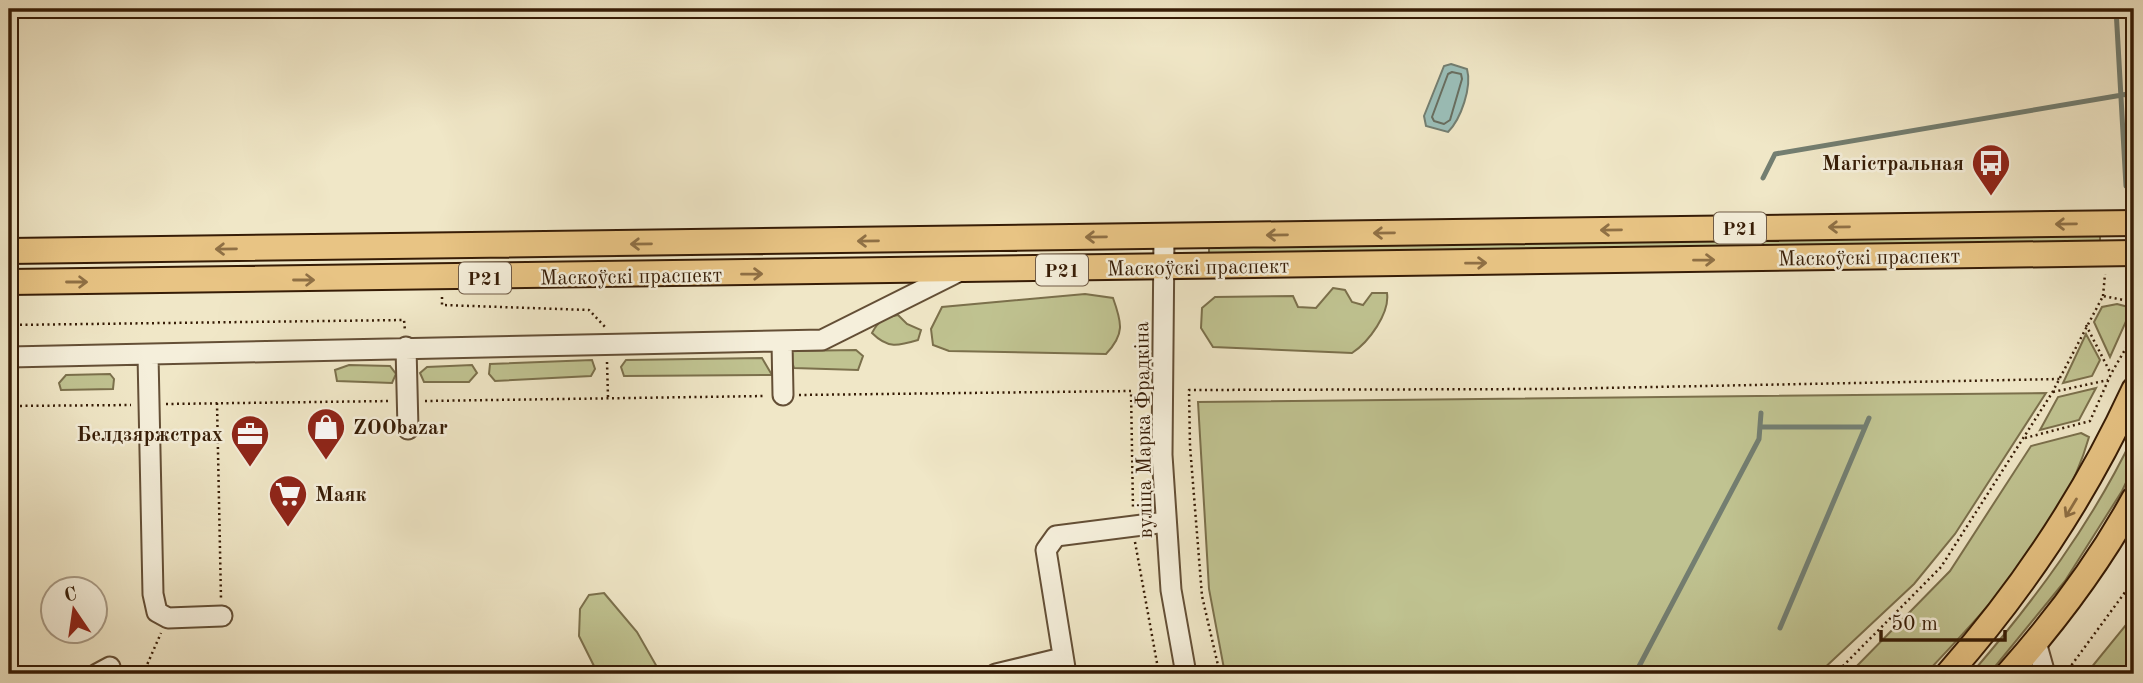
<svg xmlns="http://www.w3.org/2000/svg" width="2143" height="683" viewBox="0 0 2143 683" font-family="'Old Standard TT',serif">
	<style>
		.green { fill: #c0c391; stroke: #7b704c; stroke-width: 2 }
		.water { fill: #9bbfb9; stroke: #737e71; stroke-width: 2 }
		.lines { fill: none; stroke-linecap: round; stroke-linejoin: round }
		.shore { stroke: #686e60; stroke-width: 2 }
		.stream { stroke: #737e71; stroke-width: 5 }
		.minor-casing { stroke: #644f36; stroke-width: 23 }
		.major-casing { stroke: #361c06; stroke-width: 28 }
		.path { stroke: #361c06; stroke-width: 2.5; stroke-dasharray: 2 3.5; stroke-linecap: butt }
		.minor { stroke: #f5efdb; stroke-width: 19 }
		.major { stroke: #e8c484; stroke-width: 24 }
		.oneway { stroke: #8f7045 }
		.labels { text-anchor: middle; stroke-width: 5; stroke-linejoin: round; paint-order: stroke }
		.shield { fill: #f5efdb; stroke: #6f5b46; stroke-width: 2 }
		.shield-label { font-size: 19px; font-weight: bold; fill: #361c06 }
		.poi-label { font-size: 21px; font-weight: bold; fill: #361c06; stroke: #f5efdb; text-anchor: end }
		.street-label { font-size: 21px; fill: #361c06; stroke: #f5efdb }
	</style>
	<rect width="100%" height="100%" fill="#f0e7c7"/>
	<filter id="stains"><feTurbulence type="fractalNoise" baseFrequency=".00286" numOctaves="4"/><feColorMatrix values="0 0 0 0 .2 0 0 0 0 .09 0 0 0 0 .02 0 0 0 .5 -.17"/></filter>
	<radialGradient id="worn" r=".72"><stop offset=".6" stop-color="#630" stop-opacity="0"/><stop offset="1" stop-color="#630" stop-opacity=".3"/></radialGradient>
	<path class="green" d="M2100,234V247L1209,259V245Z
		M1333,288L1345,290L1352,302L1363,305L1372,293H1387C1390,313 1369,342 1352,353L1213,347L1201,328L1202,308L1215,297L1293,296L1298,307L1316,308Z
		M1085,294L1113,298C1122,323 1125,334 1106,354L949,351L933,345L931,329L942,307Z
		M2117,304L2132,308L2110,357L2094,322L2102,307Z
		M898,315L907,324L921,330L918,340C898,346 888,349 872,333C878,321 885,317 898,315Z
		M2086,334L2100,360L2092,376L2063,383Z
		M856,350L863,356L858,370L794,368L790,356L792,351Z
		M762,358L772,375L624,376L621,367L626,360Z
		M592,360L595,369L591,376L495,381L489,374L490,364Z
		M349,365L390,366L396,374L392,383L337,381L335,370Z
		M472,365L477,373L469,382H424L420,373L427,367Z
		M110,374L114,379L113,389L61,390L59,383L66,375Z
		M2096,388L2079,420L2040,430L2058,397Z
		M2046,393L1955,534L1914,584L1818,674H1225L1209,589L1198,402Z
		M2081,433L2089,437C2064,526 1993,602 1931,668L1925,674H1849L1950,571L2031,446Z
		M2134,435V466L2122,491L2065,581L1989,674H1971C2035,600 2092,523 2134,435Z
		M604,593L637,632L661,674H604L594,666L579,636L580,609L589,595Z
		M2134,615V674H2086Z"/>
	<path class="water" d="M1451,64L1467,69C1472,87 1461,119 1448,132L1426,126L1424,116L1444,66Z"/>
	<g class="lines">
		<path class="shore" d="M1452,72L1461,74L1462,79L1450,120L1444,124L1434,121L1432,117L1448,74Z"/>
		<path class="stream" d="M2116,9L2126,186
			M1663,15V9
			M1763,178L1775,154L2134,93
			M1760,427H1865
			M1780,628L1869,418
			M1635,674L1759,439L1761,413"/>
		<g class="minor-casing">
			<path id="minor" d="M1164,236L1162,455L1171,590L1186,674
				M782,341L783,395
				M406,347L408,429
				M148,355L153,594L157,612L168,618L222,616
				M9,357L822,340L960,271
				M2036,642L2045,674
				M97,674L110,667
				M996,674L1062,658
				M1066,674L1046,550L1056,536L1166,522"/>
		</g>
		<g class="major-casing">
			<path id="major" d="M9,251L2134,223
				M9,282L2134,253
				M1948,674C2024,588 2086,494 2134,390
				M2008,674C2056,620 2099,563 2134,499"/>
		</g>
		<path class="path" d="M2103,296L2105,274
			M442,297V305L589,310L605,327
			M9,325L404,320L405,331
			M2086,325L2111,374
			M607,362L608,397
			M2053,392L2108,380
			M799,395L1131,391L1133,508
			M425,401L765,396
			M217,403L221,599
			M166,404L390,401
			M9,406L131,405
			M2025,438L2090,421L2111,374L2134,334
			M1135,542L1159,674
			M143,674L161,633
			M1220,674L1202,596L1190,446L1189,390L1550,389L2060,379
			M1835,674L1941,567L2052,393L2103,296L2134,302
			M2065,674L2134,580"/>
		<use href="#minor" class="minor"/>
		<use href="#major" class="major"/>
	</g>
	<defs><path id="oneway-shaft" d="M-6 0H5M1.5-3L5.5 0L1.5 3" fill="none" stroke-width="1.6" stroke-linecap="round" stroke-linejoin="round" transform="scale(1.75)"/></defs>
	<g class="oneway">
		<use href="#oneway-shaft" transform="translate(2066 224) rotate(179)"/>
		<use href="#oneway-shaft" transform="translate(1839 227) rotate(179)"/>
		<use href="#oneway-shaft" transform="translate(1611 230) rotate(179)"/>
		<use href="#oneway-shaft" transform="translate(1384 233) rotate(179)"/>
		<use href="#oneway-shaft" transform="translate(1277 235) rotate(179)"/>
		<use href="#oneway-shaft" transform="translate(1096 237) rotate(179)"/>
		<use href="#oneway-shaft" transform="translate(868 241) rotate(179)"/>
		<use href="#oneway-shaft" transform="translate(641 244) rotate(179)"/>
		<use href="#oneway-shaft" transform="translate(226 249) rotate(179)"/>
		<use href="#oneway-shaft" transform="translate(1704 260) rotate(-1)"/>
		<use href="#oneway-shaft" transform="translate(1476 263) rotate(-1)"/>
		<use href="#oneway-shaft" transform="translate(752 274) rotate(-1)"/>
		<use href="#oneway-shaft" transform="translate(304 280)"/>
		<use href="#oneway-shaft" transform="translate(77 282)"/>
		<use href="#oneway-shaft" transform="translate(2071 508) rotate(121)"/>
	</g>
	<defs>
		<g id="bus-pin" transform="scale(2.0125)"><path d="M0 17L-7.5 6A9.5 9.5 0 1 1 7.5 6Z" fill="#8f2418" stroke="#f5efdb"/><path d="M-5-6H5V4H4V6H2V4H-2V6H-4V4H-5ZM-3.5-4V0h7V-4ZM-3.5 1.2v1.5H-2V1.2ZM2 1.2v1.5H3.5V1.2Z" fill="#fff"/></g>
		<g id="shop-pin" transform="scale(2.0125)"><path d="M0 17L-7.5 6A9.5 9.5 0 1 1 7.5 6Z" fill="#8f2418" stroke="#f5efdb"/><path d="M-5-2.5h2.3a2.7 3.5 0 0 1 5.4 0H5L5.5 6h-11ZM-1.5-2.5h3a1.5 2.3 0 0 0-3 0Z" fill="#fff"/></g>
		<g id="office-pin" transform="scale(2.0125)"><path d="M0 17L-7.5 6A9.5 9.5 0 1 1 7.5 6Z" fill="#8f2418" stroke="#f5efdb"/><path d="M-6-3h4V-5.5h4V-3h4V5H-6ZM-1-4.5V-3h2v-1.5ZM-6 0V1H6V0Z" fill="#fff"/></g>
		<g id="supermarket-pin" transform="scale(2.0125)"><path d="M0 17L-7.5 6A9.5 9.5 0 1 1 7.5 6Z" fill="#8f2418" stroke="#f5efdb"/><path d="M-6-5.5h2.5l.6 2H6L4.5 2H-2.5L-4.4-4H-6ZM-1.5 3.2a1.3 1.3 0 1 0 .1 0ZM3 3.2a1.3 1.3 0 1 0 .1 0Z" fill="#fff"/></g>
	</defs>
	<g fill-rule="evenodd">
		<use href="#bus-pin" x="1991" y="163"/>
		<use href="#shop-pin" x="326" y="427"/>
		<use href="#office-pin" x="250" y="434"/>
		<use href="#supermarket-pin" x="288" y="494"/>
	</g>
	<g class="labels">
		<g class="shield">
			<rect x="1714" y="212.5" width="52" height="31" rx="5"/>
			<rect x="1036" y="254.5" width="52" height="31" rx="5"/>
			<rect x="459" y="262.5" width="52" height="31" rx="5"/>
		</g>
		<g class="shield-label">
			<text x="1740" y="235">Р21</text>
			<text x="1062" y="277">Р21</text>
			<text x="485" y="285">Р21</text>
		</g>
		<g class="poi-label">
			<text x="1964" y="170">Магістральная</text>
			<text x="353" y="434" text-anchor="start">ZOObazar</text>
			<text x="223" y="441">Белдзяржстрах</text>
			<text x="315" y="501" text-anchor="start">Маяк</text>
		</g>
		<g class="street-label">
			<text transform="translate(1869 257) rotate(-1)" y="7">Маскоўскі праспект</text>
			<text transform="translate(1198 267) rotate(-1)" y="7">Маскоўскі праспект</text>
			<text transform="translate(631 276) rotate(-1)" y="7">Маскоўскі праспект</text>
			<text transform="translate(1143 430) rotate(-91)" y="7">вуліца Марка Фрадкіна</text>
		</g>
	</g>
	<rect width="2143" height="683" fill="none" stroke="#f0e7c7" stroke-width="35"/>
	<rect x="10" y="10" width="2122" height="662" fill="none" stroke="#361c06" stroke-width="3.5"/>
	<rect x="18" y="18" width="2108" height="648" fill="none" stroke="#361c06" stroke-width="2"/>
	<g transform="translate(74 610) rotate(347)"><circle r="33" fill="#f5efdb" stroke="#a99b86" stroke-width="2"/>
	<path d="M0-5L12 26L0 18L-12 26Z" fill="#8f2418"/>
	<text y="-10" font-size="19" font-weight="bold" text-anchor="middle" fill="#361c06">С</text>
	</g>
	<path d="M1881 630v10h124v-10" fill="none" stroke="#361c06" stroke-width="3.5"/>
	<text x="1891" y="630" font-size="21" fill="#361c06" stroke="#f5efdb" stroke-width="5" paint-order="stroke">50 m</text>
	<rect width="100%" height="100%" filter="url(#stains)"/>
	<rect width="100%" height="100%" fill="url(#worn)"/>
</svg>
